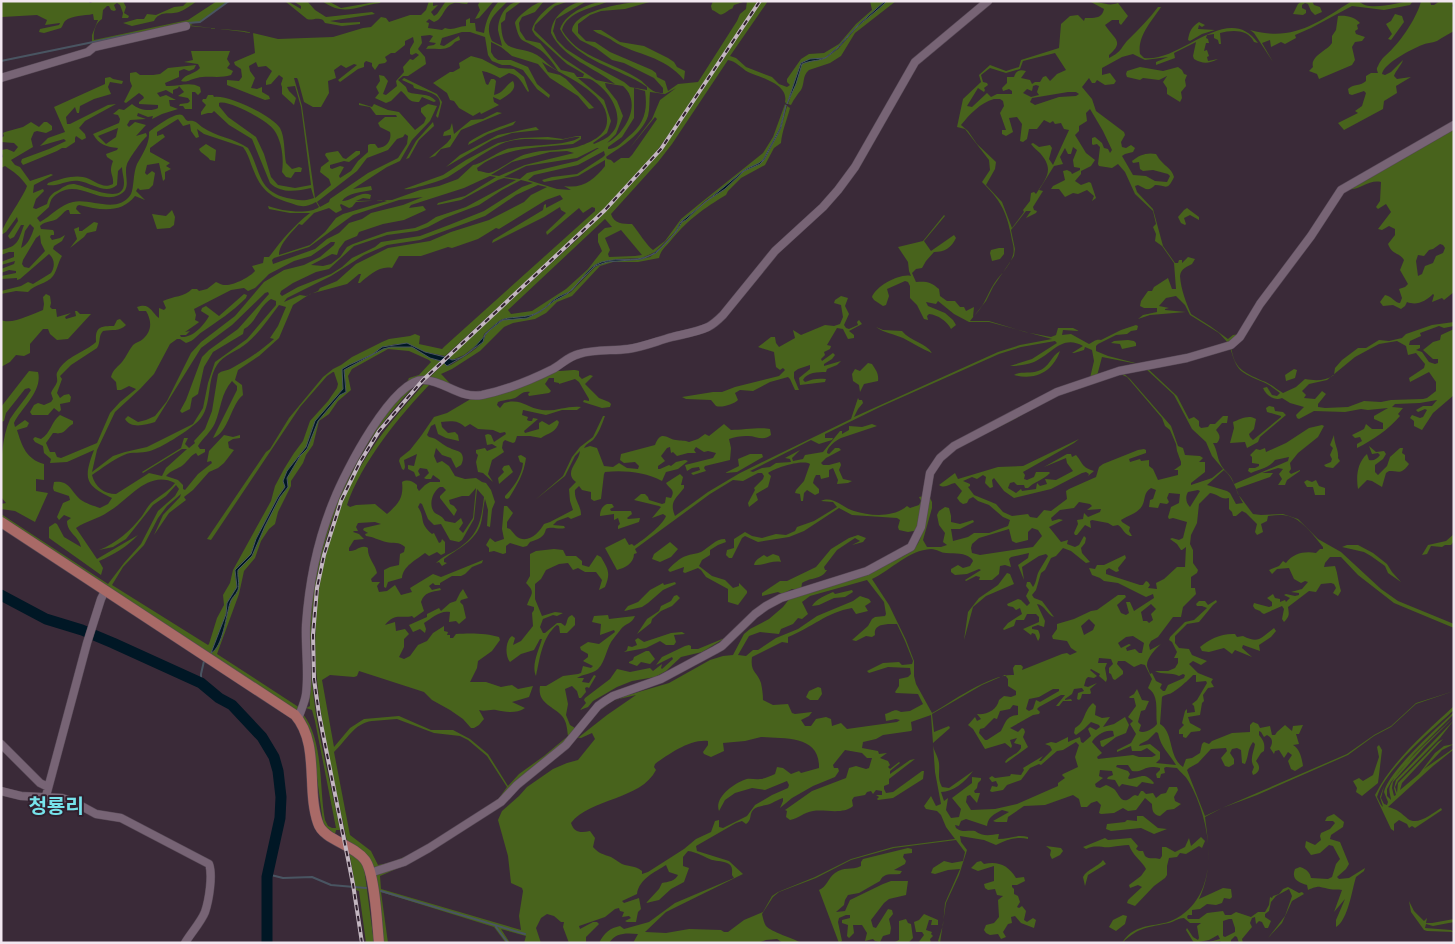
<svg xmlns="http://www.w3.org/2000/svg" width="1455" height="944" viewBox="0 0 1455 944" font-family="Roboto,'Noto Sans KR',sans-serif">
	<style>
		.green { fill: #48631c; fill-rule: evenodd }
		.water { fill: #001725; stroke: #495562 }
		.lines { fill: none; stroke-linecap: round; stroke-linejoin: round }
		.stream { stroke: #495562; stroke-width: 2 }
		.river { stroke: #001725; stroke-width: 11 }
		.minor-casing { stroke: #574956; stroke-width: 9 }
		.major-casing { stroke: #574956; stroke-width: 11 }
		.minor { stroke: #776475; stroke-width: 8 }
		.major { stroke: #a96a67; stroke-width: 10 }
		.rail-casing { stroke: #c3b7c1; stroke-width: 4 }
		.rail { stroke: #30202e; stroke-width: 2; stroke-dasharray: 5.5; stroke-linecap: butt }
		.labels { text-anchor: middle; stroke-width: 4; stroke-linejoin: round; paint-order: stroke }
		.quarter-label { font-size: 20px; font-weight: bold; fill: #77e3eb; stroke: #30202e }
	</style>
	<rect width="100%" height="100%" fill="#3a2a38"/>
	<path class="green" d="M1,1H88L90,3L95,1H123L126,7L124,13L129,16L128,18H122L123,13L120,5L117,3L114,5L116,10L114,11L111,10L109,6H107L103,10L102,19C95,23 93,33 94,40L188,20L217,1H228L200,22L92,42V35L98,20H94L93,14C84,16 72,15 65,21C63,23 63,26 61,28L44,33L39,32L40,29L59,25L60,23L45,25L47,20L37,15L2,17Z
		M188,1H197C191,5 185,10 179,12C169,15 160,10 154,21L132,26L123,23L137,19H144L147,14L156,15L174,7L183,6Z
		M293,1H307L315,10L326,17L372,12L375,14L330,21L341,23L360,22V24L342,26L325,23L323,20C316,17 312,21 307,19L286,2H289L301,9V6Z
		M322,1H328L341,8L381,1L380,3C355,6 345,17 322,1Z
		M429,1H433V6L438,5L431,12L434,16L437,14L446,1H469L467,4C463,4 458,2 454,3C443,6 444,19 434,22L429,19L426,22L429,23L428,28L442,30L445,28C454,31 458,26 466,26V20L470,18V23H475L476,31L484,33C486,20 490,11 499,1H508C495,14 483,22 492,41L502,46C501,41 499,35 498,30C498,16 507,1 522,1L506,13L505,20L501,23C502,56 516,44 537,55C545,60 550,67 558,71C554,64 545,52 537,48C521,38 520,44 515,23C517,16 537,1 544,1L535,12L522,17L519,23L520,31L526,40L540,43L561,70L574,73L577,77H583L584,74L567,64L535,35L532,30C534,19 550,4 560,1C563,1 566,1 569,1L555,6L535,25L534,30L563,58L596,80L615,84C594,67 564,59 551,33C551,16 571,1 587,1L556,19L553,31L557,40L566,49L585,61L624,82L630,87L647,90V87C620,68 576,61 560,29C566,12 592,1 609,1C594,8 567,11 562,30C566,37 573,45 581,50C598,61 619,67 637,78C648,84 649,93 663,93V88L654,78L624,63L612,60L596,48L580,40L572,31C574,8 635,1 653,1L625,9L601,11L590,15L578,24V33L586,41L595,42L610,52L652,70L656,73L657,77L665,81L668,91L678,84L698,82L700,79L737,21L740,14L746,9L747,1H758L680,119L656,152L634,177L603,211L445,356L425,352L407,344H396L382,347L373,354L349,365L342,369L343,389L321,415L312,428L306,447L287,471L284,478L285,487L278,497L256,539L251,554L237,567L235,575L237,587L227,603L226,614L211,653C223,647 226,616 230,603C231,598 236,594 237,590C238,583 237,576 238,570L252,556L265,526L280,497L288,487L287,478L300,456L307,449L318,421L346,387L344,370L383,349L391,347H412L433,359L441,361L422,379L405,386L409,378L419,375L431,362L429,360L409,351L388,349L352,369L348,376L351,390L338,401L329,414L319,421L313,445L306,455L303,463L291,481V486L278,512L275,524L269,529L261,541L255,558L244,571L239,594L217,654L300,708L298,711L1,518V514L108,584L124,563L141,544L158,511L175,496L179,489L176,485L166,496L153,505L126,539L113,547L99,550C117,543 130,531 142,516C145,512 147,507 151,503C159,496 168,492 175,483C148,469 129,500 108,512C98,519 86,521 76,528L97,559L138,535C127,547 113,555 99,561L103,568L101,575L49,538V527L55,523L57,524L64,537L81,547C79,536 67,533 67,521L71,518L64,515L59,520L57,517L63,503L70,500L69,496L54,491L53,488L54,482C70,480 71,492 81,500C85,503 94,506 100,508L108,504L112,498C85,485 83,479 94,450L67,462L50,463L51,459L44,453L43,446L35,442L33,439L35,437L41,439C51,433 51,422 60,415L73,421V424C68,426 65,433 60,433C58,434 56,433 53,433L46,443L50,452H55L57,457L61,458L97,443L110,413L120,402L136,389L129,386L121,390H117L116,382L111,377C113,369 118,367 122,362C126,357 129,350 133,345C136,342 140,342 143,339C152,331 152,321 146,311H139L137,307C150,302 151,312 159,318V308L164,310L166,308L163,301C173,296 185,297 192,289H197L199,291L207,289L216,282C219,283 222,285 224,285C233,286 250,277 255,271L252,266L263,263L264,257H269C281,241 294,225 310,213H290L269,209L268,206C281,211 309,215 319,207L316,202C303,209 300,206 287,202C265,195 259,185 251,164C249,158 247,152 243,147L204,134L197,129L199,137L196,138L191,131L190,124L183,126L178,119L157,132V136L163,134L165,137L150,148V152L170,163L166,166L171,169L165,172V179L163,181L159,163L147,165L145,173L147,175L152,171L155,173L153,185L149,189L140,190L138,188L136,191L145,200L135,196C121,214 100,210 79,205L77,206L76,209L81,214H70L69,210H67C63,212 62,215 58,218C55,222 46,220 40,226L41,229L53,230L54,232V235H51L50,237L52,240L60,238L65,235L62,241L54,246L53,249L62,256C58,262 57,271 53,276C47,284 35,284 28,292L16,291L1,294V291L21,286L28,282L33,284L51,273C55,267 55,259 49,254L20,279L17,280V278L1,279V276L16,273V271L9,270L1,273V269L14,264L15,261L1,265V262L14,257V252H9L1,255V250C19,246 18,241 24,225H21L14,237L10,239L8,236L18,221L17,217L6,232L1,235C1,227 23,198 27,186C20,176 14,172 5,166L1,168V158L3,157L1,150L7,149L14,152L18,147L14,143L1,142V138L4,136L3,133L5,132L23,127L31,122L39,127L44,122H47L52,126V130L46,133L37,131L34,132L31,139L33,147L11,160L15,165L20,167L30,181L51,174L53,175L34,185L33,193L43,189L44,191L36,199L33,208L36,209L47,204C49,196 52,193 59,190C63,187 68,184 73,184C83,184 124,207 124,183C124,178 122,172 122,167L118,171L117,185C106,195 92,183 79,181C68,179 58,187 47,185L48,183L51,182C61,179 73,175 83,177C94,179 102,190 113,184C114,174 108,174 113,161L107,157L106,154L117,150L118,148C107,147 99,145 93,134L119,123L120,119L118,115L113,114L119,109L124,110L132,104C138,110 151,112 158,108V105L139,104V102L144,98L143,96L139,93L126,103L124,102L132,86L130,81V73L136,72L140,75H153L160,74L168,68L196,65L194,69L189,71L184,69L179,71V77L165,83L166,86C178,87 189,81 200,87L201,92L198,95L195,92H192V109H185L183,106H179L180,104L188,103L190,101L188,98L178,96L184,92L179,86L178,88L173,90V94L166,90L157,93L160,97L166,95L176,100H169L170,106L178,109L162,114L152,119L153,116L148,117L138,113L137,116L146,119L130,120L127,125L129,127L135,122L146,125L136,136L146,133L147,136C142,140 129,159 127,164C123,175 133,189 119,195C99,204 80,181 60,192C53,196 51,198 49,207L37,218L40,222C51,216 61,204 73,202C91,198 118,215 131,194C134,188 133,173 137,164C142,155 150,143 149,132C153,128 177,111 182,115C185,117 185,120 188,121C195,120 197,123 202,127C216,137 234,138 248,148C261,170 257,191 287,198C297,200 303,202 314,198L311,188C297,191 281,194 270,183L252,139L229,125L214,111L212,113H208L201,115V112L206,105L202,101L203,99H206L208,95H213L214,97C227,94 273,116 280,128C285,137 284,152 286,163L292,169L299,167L302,168L301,172H295L291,178L286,177L282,172C284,159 282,141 274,130C268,121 228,99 219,103V106L228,117L256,137L264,154L271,177L278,185L295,188L311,185L301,107L295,86L287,87L289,91L296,98L294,105L282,94V87L281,84L283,78L279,75L271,84L266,85V81L272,71L266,66L258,67L256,62L249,66L250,71L255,78L251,88L257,89L262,87V92L269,96L270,99L265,100L227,85V80L239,81L242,77L241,69L235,65L234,62L255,53L253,33L187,25L196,22L189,26L244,31L278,39L333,37L363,28L371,27L381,17L386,18L389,22L410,15H421L426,10ZM462,32H470L485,37L488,55L492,61L502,65H510L523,70L537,89L549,98L550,95L537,84L528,67L511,60H498L494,57L491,52V42L501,47L512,56L538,64L550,78L578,96L589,109L594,108L566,79L560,75L548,72L542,62C562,75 609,93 607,121C607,136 589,143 577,147C561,151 543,149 527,154C516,156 497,172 489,173C486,173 481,171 478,171L477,168C504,146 540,148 573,144L581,139V136H577L563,139L548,137L521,138L498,143L466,160L443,175L404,189C410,190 417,187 422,186C431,183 440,181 448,177C466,166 482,153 501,144C519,136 542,140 561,140C568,139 574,136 580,137C567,147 526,144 507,149C498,152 479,165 473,165L458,179L439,186L420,190L392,200L356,201L363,198L370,199L371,195C361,190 352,201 342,201C347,193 362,192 372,190L371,186L353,189L387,167L400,161L412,140L430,121L437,106L428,104L421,108V112L426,118L424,123L415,130L399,112L388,110L374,104L372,107L359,103V105L370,107L376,115H396L397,117H385L378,123L380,127L390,132C392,140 387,147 378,148L375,144H370L368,145V152L358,161L351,171L340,178L339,176L344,167L340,166L332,169L330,168V165L344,161L349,162L360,154V151H356L346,159L343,158L338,151L326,153L325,155L329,161L321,167L320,172L329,179L331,185L315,198L302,106L294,78H297L298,80L304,102L313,107H321L329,93L328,81L336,78L334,70L341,65L346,68L354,64L357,65L338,80L340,82L358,69L364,67V63L366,61L372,63V66L375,70L379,64L385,63L387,61L385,57L391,53H395L405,45V41L413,37L414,42L410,49V54L412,55L416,53L419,55L413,60L410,59L403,67L404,72L396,81L397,86L386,95L383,94L388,81L384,76L379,75L380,81L376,87L379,93L375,98L386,103L391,101L401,91C409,97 407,102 419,102L422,97L434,102L436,101C428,92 418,96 408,92L406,87L398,80L403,76H408L426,64L425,57L418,49L422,43L421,36L430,35L433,36L429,42L436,43L434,45L428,46L426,49C438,48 447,52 455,42L460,40L459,36L444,46L440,45L442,38ZM578,78C582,78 587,78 590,79C608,88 628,117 611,134C607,139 600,141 594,144L593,143L607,133L611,121L604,100ZM605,83L623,86C626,89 629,92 630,96C637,113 621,136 607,143L616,134L623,116L617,101L606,87ZM634,88L645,91C648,111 644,124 628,137C622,142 617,149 608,149V147L622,137L634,118ZM676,88L660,100L652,119L629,149L655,117L657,119L632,155L629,158H621L614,163L611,160L607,159L606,157C621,147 642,134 648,116C650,108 649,100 650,92L665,94ZM118,128L116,137L106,144L98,136ZM405,134L408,136L407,144L398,158L368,173L330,199L329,202L320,207L317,202L357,171L367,158L388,150L397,139L403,137ZM597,148H599L577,161L527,173L520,179L504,177L526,166L577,158ZM567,151L574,153L525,165L499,176L491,175L512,162L550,152ZM604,151L605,155L603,157L577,174L552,177L542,180L544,182L578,176L605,160V166C594,180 583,189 564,186L571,190L557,189L528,180L534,175L578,165ZM490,176L496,177L465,196L438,203L437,205L461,200L498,180L504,178L516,180L466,207L436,217L427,223L415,228L387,232L353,244L347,247L340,257L331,264L323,266L311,265L332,254L337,255L339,249L345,241L357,236L359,232L383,224L404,220L426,210L423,206L409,208L411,205L464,188ZM521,180L533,183L522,187L484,211L449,225L420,236L381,242L375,247L352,258L342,267L331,274L298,287L282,296L280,294L281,291L293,283L316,272L329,269L354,246L387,235L417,231L428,227L445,218L479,205L502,190ZM538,185L547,187L531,195L524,202L489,220L451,232L430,241L388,248L356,264L337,281L320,288L318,291L306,296L300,295L284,302L287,298L331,276L364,255L387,245L420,240L485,216L516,195ZM560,195L563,199L546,208V204L544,205L543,210L493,240L492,243L544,217L560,207L561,210L566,213L546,232L547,235L579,208L583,213L592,207L595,208V211L445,346L442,349L419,344L420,336L415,334L410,336L389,339L382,342L352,357L341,365L333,369L323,377L289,418L270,449L266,452L207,539L211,540L300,407L327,376L333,372H334L338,384L337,388L328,401L310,421L303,441L294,453L284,469L275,486L271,501L233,570L230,583L223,595L224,605L217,618L209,644L208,645L112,585L123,567L144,545L158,518L167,506L181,494L180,497L163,515L154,535L169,513L186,500L184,497L193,490L209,472L218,468L224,463L234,450L229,448L228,442L233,439L240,438V435L233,437L224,435L209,451L207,462L211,461L212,463L198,474L185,490L183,489V485L178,480L166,476C171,470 178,469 183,465C188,461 190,456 196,453L198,456L205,452V449H200L198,446C203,438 211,432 215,423C221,409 221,393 232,381L237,386V390L213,438C228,434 231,404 243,395L242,385L235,380L238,370L259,356L279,338L293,305L310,294L347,284L359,274H361L358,283H360C368,276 380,265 392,268L399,256H421L448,247L452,248L478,239L496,228L499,229L546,200ZM423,197L403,205L371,213L362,219L349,223L339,233L327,239L315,249L273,264L272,260L274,258L309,247L353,215L399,200ZM383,200L387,201L343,214L336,218L325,232L310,245L279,255C279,244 292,232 299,224L302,225L314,213L329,208L336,213L342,210L340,205L341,204L349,208L352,207L356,202ZM30,224L34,228C32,235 28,245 21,248L25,231ZM40,235L41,243L45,251L29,268L24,267L22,264L23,260L36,238ZM331,242H335L334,245L320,257L304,265L284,270L264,282L235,316L201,342L191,353L167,401L155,416L146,420L138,422L128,416L125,419C131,429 145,425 155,422L201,348L232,325L265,293L268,292L269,294L238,329L209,350L202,357L186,400L180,411L182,413L190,409L192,398L198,394L204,367L213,352L243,334L244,329C256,323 259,306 271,299L276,301V305L247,339L215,362L208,383L203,408L193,424L147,447L125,452L113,456L92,472L97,450L115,412L140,389L154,374L170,344L177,339H180L186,343C194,341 196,336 202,332C218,321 232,312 246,298L247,295L244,294L219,316L206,306L202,308L201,311L209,316C204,325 193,338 181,337L180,335H186L190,331L185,332L198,323L199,322L195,320L196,315L194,309L231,290L244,288L248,291L255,288L269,274L294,261L311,256ZM279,305L286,307L278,326L270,338L274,339C262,350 247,360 232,368C227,371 222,370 218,374L212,411L205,429L194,441L195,443L189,448L185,444L188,438H184L181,448L142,472L143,473L182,449H187L166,468L162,476L149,473L146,475L116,494C104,494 95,487 92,475C101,469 114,459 124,455C132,451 141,454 150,451C161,448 186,432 195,424C214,410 205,383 217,365C223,355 238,351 247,343C260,332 269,318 279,305Z
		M480,1H494L479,18L475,19L480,10L478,5Z
		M713,1H742L743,2L734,5C731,11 734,7 729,10C718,18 722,14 712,10L711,6Z
		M762,1H768L730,56L736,58L746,67L772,77L779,84L787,87L790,85L787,82V79L801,59L809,54L824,53L839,44L856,24L872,10L870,1H885L857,26L837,48L825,58L810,59L801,63L787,104L785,102C789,84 761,78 748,72C741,68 736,61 728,60L672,144L658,162L611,214C614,224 623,224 632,224C638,231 647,246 653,250L665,241L681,219L698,205L763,153L773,137L785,104L786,105L780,128L763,160L760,163L743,171L730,183L705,201L686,219L681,221L675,232L655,252L642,258L617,259L594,266L571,291L553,300L540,312L527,317L503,319L499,321L484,334L482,341L464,355L452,360L448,358L582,235L642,173L668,141ZM605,219L612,227L605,228L598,234V242L602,251L588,269L566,289L532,311L511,314L508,310ZM621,230L642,255L635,256L609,257L608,254L610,250L605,238Z
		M887,1H896L855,33L841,56L830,63L809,70C802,76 805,83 801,90C797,95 794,99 791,105L788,104L802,64L811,60L825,58L838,49L858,26Z
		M1089,1C1100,1 1107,7 1118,3L1128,16L1121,25L1119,23V20H1112L1105,25C1114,39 1125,41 1109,55V58C1123,51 1120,48 1129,39C1139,29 1149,19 1158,7H1161C1152,21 1137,36 1140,54L1144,58C1181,63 1228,0 1258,43L1254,42C1248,29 1232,30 1220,33L1221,44H1219L1218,40L1214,38V34L1207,35L1206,38L1208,39L1209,43H1206L1204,51L1207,50L1209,56L1207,57L1208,61L1218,59C1208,64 1203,64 1194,59L1193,56L1196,42L1174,53L1175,58L1156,65V62L1168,57L1145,60L1133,54L1122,57L1102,68V75L1110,73L1116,81L1114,84L1105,85L1097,80L1095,83H1092L1089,78L1082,87L1092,99L1096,111L1124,132L1125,135L1121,142L1122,147L1126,148L1131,145L1135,148L1133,152L1125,154L1122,156L1133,175L1146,176L1155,181L1167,182L1170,176L1168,174L1153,170L1143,171L1140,169L1139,162L1133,163L1132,161C1139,155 1147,152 1156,154C1158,157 1159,159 1161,161C1166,167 1172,169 1174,177C1167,192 1166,185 1155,185C1148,193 1145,188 1138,185L1135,186L1137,192L1153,209L1163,246L1175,263H1178L1179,260H1182V263L1188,257L1195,259L1192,264C1187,267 1181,268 1180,276C1181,290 1186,302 1191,314L1210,326L1228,339L1233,335L1240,334L1229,344L1219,333L1190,315L1185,305L1176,296L1166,298L1159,306L1169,308L1165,309V310L1186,312L1150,315L1138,319L1143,315L1157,312V308H1144L1140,306L1141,301L1148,291H1152L1154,287L1168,278L1172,289H1176L1174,263L1162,246L1155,241L1156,234L1153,227L1156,224L1153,211L1135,194L1125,172L1118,164L1112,168L1099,166L1098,164L1100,147L1097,144L1093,145L1092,144V138L1095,137L1102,143L1104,148L1108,149L1110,153L1112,150L1103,131L1090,109L1086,113L1087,121L1079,126V131L1075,135L1086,153L1095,160L1091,166L1081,171V174L1075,181L1081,185L1089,182L1091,183L1096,198L1092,201L1094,196L1087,190L1078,194L1073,193L1065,197L1059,189H1051L1053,186L1065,180L1063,171L1067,170L1071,172L1072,174L1080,170V168L1074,167L1073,160L1077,150L1073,147L1071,154H1068L1065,148L1060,157L1063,164L1054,166L1039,190L1043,191L1033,207L1034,210L1037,211L1036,213L1026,218L1031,211H1026L1011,230L1015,249L1014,256L993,287L986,301L970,321H989L1025,332L1051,337L1056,335L1058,328H1073L1079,331L1063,330L1062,335L1071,334L1089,344C1094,342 1095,339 1101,340L1121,330L1136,325L1138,326L1137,330L1131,331L1127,334L1116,335L1098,344L1096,346V351L1108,356L1143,365L1102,357L1097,376L1090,378L1094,361L1092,350L1085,347L1084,350L1074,353H1072L1083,346C1062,334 1052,354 1034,362C1026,365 1018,366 1010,366L1032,359L1057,343L1055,341L1021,347L999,354L880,407L825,434V438H833L832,440L819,444L811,440L750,471L753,472L762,468L770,467L776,463L791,462L790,459L785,458L800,450L792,458L793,461L803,459L805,455L823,452L840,431H842V434L849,430V426L862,427L872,424L877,426L841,438C835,441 827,447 827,453L829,454L835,448H839L841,450L826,458L821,463L823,465H829L840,462L841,465L839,470L843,479L852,481L848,483L837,484L838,480L833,468L829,470V477L821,479L820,475H816L814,479L813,483L819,489V493L815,495L807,490L804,493L803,501H801L800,494L795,493L796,490L804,481L810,464C802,459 775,468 768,473L771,476L768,487L756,494L758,500L749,507L748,503L755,490L754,488L763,479L764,476L762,473H758L743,481L733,480L710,494L635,549L637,553L634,554C634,563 625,568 617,570L605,548L625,538L629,545L632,544L634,546C643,540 662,526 666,516L663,514L652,518L661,507L659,506L634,500L641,494H645L648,497L649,500L662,504L665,503L666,497L671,498C676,489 669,489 666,483L680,474L683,477L681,485H684V488C676,499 669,501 675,516L708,492L740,473L851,419L858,398L859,400H862L863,403L858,409L854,417L998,352L1020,345L1052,339L989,322H969L954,314L938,301L936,304L926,302L928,306L945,313L953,320L956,325L951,329C947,321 938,315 929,314L927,316L928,320L924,319L917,305L910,298V286L908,282L905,281L887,289L889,296L886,305L883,306L874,300L872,297C876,286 900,273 911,276L909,271L908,262L898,247L923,241L944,215L945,216L924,241L931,251L954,235L956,238C951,248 945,252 934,252L926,261L922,268L916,269L912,273L916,282C926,281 931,282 939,289L940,296L947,301H955L960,307H964L966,311L974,307L973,317C982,309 986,298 992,287C998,276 1010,267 1013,255C1015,248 1012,242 1011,235C1006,210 1000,200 982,182L990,170L989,160L965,129L957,127L963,99L981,82L979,75L990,65L1006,71L1019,67L1021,60L1059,48L1061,24L1070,16L1078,15L1084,21L1085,18C1094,18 1102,19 1104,9ZM1055,53L1066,70L1057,74L1050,81L1046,76L1043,77L1040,82H1035L1032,84L1030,80L1021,78L1026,71C1019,69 1016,71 1014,77H1007V83L1002,88L1003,91L1009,89L1012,91V94H997L991,97L987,93L972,107L967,106L978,88L984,92L985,90L984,88L988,85L987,83L983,82L981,75L990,68L1006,73L1020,69L1023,61ZM1036,85L1039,86L1037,92L1039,95L1031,97L1023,93L1027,89L1032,91L1033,86ZM1068,92H1076L1079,94L1076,96L1059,97L1035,105L1030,102L1032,98ZM994,99H1000L1003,101L1004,106L1000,113L1006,130H1002V134L1006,136L1013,132L1009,118L1017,117L1022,124L1020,141L1023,142L1027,139L1029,129H1037L1044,120L1050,123L1053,121L1055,124L1061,123L1064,129L1069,130L1053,165L1049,159L1052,148L1050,145L1039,147L1033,143L1031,144C1034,148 1037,150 1040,153C1055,170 1046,178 1036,194L1034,192L1031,193L1030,201L1023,210L1024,212L1012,228L1002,202L986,185L995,169L996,162L977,144L968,131L961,125C970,114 980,103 994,99Z
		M1302,1H1312L1314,5L1320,7L1322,12L1315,15L1311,11L1308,4L1305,3L1302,5V8L1306,10V13L1303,15L1293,14L1298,4Z
		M1352,1H1359C1369,13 1400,1 1413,1L1410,5L1384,10L1352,6L1311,28L1295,35L1296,38L1285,44L1281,42L1271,47L1270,40L1262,43L1273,62L1254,33L1250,30C1293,42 1317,23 1352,1Z
		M1421,1H1430L1431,5H1434L1440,1H1454L1452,6L1454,8V31C1448,34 1442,38 1437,41C1432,43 1426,43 1422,45C1412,49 1384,63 1382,74L1385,75L1391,72L1403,60C1401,66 1396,70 1394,76L1397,79L1411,77L1396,86L1397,93L1384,101L1383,109L1344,130L1338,123L1358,113L1355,111L1362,106L1366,93L1364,91L1352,95L1349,94L1348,89C1353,84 1361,86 1366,81V76L1371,73H1378C1377,70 1376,69 1378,66C1381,58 1388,54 1393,48C1403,38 1418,15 1421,1Z
		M1395,14L1402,16L1404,22L1391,40L1388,39L1392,34L1386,24L1391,21Z
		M1338,16C1346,15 1355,17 1360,23L1357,25L1358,29L1355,31L1356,34L1365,37L1362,41L1355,42L1352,47L1355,60L1352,65L1319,79L1317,74L1309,71L1313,67C1310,56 1327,51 1332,43V36L1336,30Z
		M1199,22L1205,25L1202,27L1199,25L1198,29L1215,30L1202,34L1190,41L1188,40C1189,33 1191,27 1199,22Z
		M593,30H601L620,42L644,46L668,58L674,62L677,67L685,71L684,80C664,55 637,56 613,41C607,36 599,35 593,30Z
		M191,51H230L227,59L230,64L227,68L233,71L231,75C219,79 208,75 197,78C190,79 188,83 181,81C186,73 194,75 200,68L198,64L184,62L193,60Z
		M471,56L482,59L499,68L514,69L524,77L529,91L528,92C522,84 521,76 509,73L500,78C495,75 488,72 482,71L486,84L488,85L491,79H494L496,81L494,95C505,92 505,85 513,81C518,90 507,95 500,100L493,97L494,102L499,105L481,114L480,112L473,116L459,108L454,101L450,100L447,93L433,83L450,72H453L460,68L459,63Z
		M1140,67L1163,71L1178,67L1182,70L1184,74L1187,75L1185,80L1186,86L1181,92L1182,98L1180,102L1167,94V88L1163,82L1167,76L1159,80L1143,78L1140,80L1127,77L1126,74L1127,71Z
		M110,77L113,79L123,81L122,84L110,82L108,87L111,94L94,99L80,106L79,113H77L75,107L66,117L67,124H70L108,105L116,104L85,121L79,128L85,134L86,138L82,140L76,136L75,138V142L66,148H62L57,151L23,165L21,162L22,159L49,149L66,141L64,139L40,146L48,138L65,132L54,107L105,84V78Z
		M404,78L437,94L442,102L438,118L436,116C437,112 439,108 440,104C441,92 422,91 414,88L413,85L402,80Z
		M787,106L790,108C787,120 782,131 781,143L774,148L765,165L741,178L728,191L726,195C703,209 690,218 672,239C667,246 661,249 659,258L638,262H613L600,266L572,296L557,302L546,313L535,319L513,323L504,327L480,351L452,369L441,374C447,380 453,388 462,391C486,401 530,373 554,366C531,377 491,399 465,394C452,391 442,382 429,378L444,363L447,366L451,365C462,358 473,352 482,343C485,340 484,336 487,333C491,328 498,323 503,320L527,318L540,312L554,301L571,292L595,267L607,262L637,260L650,257L660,249L676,232L682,222L686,220L705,202L725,189L744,171L760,164L764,160L781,128Z
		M497,112L502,113L461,130L450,147L441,149L435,156L429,158L447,143L451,138V135L443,136L444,132L450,129L452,123L454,134L471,120L483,119Z
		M516,121L513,125L488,134L468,145L469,142C483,132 500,127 516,121Z
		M433,122L434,126L419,140L409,158L406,159L416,141Z
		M536,127L539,130L512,133L492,140L446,167L460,155L498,135Z
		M1454,128V292L1444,300L1442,298L1432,302L1434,295L1433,294C1426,301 1417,306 1407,302L1405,306L1401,309L1393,305L1383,306L1380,302L1385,295C1392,296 1395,303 1400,303L1402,298L1399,289L1405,287L1408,284L1400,270L1404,260C1399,252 1392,255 1388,244L1395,235V229L1389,226L1382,230L1378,229L1391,212L1386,204L1378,209L1376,207L1380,201L1381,182C1368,179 1358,192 1346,189ZM1440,244L1443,245L1445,248L1443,253L1436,256L1433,263L1425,266L1422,274L1418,276L1416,261L1418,255L1424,256L1429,250L1433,249Z
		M206,144L216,150L215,161L210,160C207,155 201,154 199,149Z
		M1187,208L1199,217V220L1190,215L1184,218L1186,224L1185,225L1181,223L1178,217L1184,210Z
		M172,210L175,217L174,225L170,228L157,229L152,214L166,216Z
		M94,222L98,223L96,231L87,233L84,237L70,248L77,239L74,229L79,227V231H82Z
		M999,248H1004V254L1000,259L992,261L990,253L991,250Z
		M46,294L50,296L51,303L50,307L52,309H56L57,317L71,313L65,317L66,319L76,316L75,311H77L80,314H91L68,339L57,340L50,334L48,329H43L30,344V353L24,356L16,355L10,362L1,367V320C12,325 32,314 43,310L44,304L43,297Z
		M841,296L848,298L845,306L849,314L844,325L846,328L849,329L858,325L857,322L859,320L862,324L849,331L854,335V338L848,339L843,329L837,328L827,345L831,346L830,349L824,352L825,355L821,359L822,361L833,353L835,355L832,359L824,364V366L841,361L837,365L827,369L826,372C818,372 807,372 803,380L805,382C812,379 818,378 826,379L825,382L800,385L799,378L810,369V365L798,369L794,372V378L799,390H795L790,379L788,377L770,382L753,391L740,390L735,393L738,400C734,404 722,408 716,406L711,400L686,399L682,397L713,392H722L735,387L779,376L785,370L783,368L780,370L776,367L774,352L758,347L771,337H775L776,343L779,347L795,338L793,330L801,335L825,325L834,326L840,324L843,317L841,305L834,303L835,300Z
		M120,319L126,325C119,332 113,329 103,331C98,336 101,342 97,348L71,365L60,376L62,379L57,393L60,398L64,395L69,394L71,397L70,402L60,404L61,410L59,412L54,408L48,415H32L30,412L34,405L38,403L44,405L51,402L53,399L51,393C52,389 56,386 57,382C58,378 55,375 58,371C66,356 84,353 96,342C95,327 100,326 114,326L117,320Z
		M1454,322V326L1444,328L1439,326L1420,333L1421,336L1410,341L1409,345H1420V348L1416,350L1422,352L1429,362L1435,364L1438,363V359H1433L1423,350L1433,342L1440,340L1441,335L1454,329V395L1433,413L1422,430L1414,426V421L1410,418L1412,415L1420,418L1423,417L1427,410L1425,409L1418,412L1416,410L1423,406H1432L1437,400L1420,403L1395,404L1392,407L1403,408L1398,414L1400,416C1388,430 1373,440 1357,448V444L1362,441L1360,437L1355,438L1352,435L1364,429L1366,424L1372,429H1383V423L1374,419V416L1388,408L1368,410L1361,409L1345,412L1314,411L1299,419L1297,418L1296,415L1304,407L1290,403L1282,398C1275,401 1266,396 1263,388L1267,387L1272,395L1277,396L1280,393C1274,389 1269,384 1263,382C1240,372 1237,372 1230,347L1231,346C1234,369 1243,372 1263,381C1270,383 1277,390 1283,393L1296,387L1305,379C1316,381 1325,381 1334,375L1335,368L1342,360L1358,348H1366L1379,340L1389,341L1402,338L1406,334L1432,325ZM1397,341L1406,346L1408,355L1416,353L1425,364L1424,368L1409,378L1410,382L1429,372L1436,382V391L1427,398L1423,399L1391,400L1381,402L1364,401L1348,407L1325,408L1318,407V404L1326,394L1322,391L1315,399L1304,398L1306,395L1302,391L1309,384L1327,380L1355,357L1379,344Z
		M876,327L883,330L902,331C910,341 926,343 932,353C922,349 913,343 903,338C894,334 884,333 876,327Z
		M1128,340L1134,341L1136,343V346L1122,349L1120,344L1111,343L1114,341Z
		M1060,351C1053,371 1036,381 1014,375C1020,371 1031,374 1038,371C1049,368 1051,356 1060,351Z
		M868,363L872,364C876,370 879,374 878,381L864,384L860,392L859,385L853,381L852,374L855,369L860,371Z
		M1146,367L1177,396L1189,419L1194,417L1199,421V426L1201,428L1208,427L1210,424H1215L1223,416H1228L1227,423H1222L1216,430C1220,435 1221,438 1217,443H1213C1217,450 1217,456 1220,463C1224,472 1231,473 1234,484L1288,461L1289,457L1275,460C1269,468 1260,469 1251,473L1248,471L1249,468H1255L1259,466V464L1252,463V457L1250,455L1256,449L1260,450L1265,448L1266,452L1286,443L1309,428L1322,425L1324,426L1318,437L1298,453L1290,463L1291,469L1289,472L1291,474L1300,470V471L1287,480L1285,485H1278L1282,479L1279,474L1283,469L1278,468L1262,473H1273L1270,477L1236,489L1238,494L1253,514L1261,515L1283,514L1298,519L1318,539L1341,552L1381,589L1398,601L1454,624V628L1394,603L1358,575L1341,557H1330L1325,563L1324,567L1335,566C1338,574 1338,582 1341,591L1338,596L1333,593L1336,588L1334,584L1331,583L1321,584L1316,592L1309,591L1288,607C1289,614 1290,616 1284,622L1282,619L1284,609L1282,606L1264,614L1262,613L1260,611L1255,609L1253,606L1254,603L1269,607L1272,606V602L1267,598L1273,594L1275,598L1280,599V602L1285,600L1286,602L1290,598L1284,595L1286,594L1295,596L1299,595V593L1291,592L1302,589L1308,582L1305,581L1301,583L1294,579L1289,568L1277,569L1272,574L1269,570L1279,566L1283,561L1286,563C1293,553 1305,551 1316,553L1320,549H1323V547C1316,538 1302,520 1291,517C1284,514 1276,515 1268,516L1267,521L1261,524L1263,532L1257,535L1255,532L1257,524L1246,513L1242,511L1236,516H1233L1232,512L1229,509V498C1221,500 1218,494 1210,493L1199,504L1197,523L1191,535L1190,544L1193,550V563L1198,570L1197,573L1191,577V588H1195L1196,594L1183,607L1181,617H1173L1158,637L1151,641L1149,645L1150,650L1161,644C1156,648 1146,659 1147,666C1147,667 1150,673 1150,674L1152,673L1156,681L1162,684L1160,688L1163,691H1165L1168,685L1184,678L1185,675L1183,674L1179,676C1171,672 1162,675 1155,671H1168L1175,668L1178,663V658H1174L1177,652L1172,642L1169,640L1170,637L1185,622L1194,620L1207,608L1202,606H1197L1196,604L1199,601H1205L1208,605L1216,600L1217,602L1213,605L1199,622L1187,624L1175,636V643L1179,648L1189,649L1192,655L1207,661L1201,665L1193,661L1189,664L1198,673L1213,679L1211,682L1214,687L1208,688L1203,695L1204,701L1202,703L1200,715L1188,717L1190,723L1201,729L1200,731L1191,732L1186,738L1183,737V734H1179V730L1184,725L1182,723L1185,711L1187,709V713L1195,712L1194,706L1192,704L1197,700L1207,683L1206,681L1196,682V675H1193C1191,678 1176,691 1173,692C1169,695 1165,694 1162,697L1160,724C1174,732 1168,757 1183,767L1186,759L1192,758L1200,753L1202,744L1204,742L1209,744L1212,741L1232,733L1250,732V725L1253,722L1258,724L1260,728L1270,726L1272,735H1275L1277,732L1285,725L1292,731L1293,726L1303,725L1299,734H1296L1299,744L1293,745C1300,749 1302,759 1303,766L1295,771L1291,769L1288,761L1292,755L1288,752L1284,758L1279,750L1275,751L1274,754L1270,748C1273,743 1273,738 1267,735L1264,737L1261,732L1259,731V735C1264,741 1265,744 1264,751L1261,753L1256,761C1261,767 1260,772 1253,775L1252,772L1254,767C1249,759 1254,752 1255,744L1253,742C1247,750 1249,756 1245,764L1242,763L1241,750L1237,748L1232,749L1230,753L1234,759V764L1229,767L1225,766L1221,758L1227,751L1226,748L1211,749L1198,763L1189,768L1187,770L1205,816L1222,808L1347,754L1374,735L1391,726L1416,703L1454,691L1416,704L1391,727L1374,736L1348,755L1257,795L1222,808L1205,817C1209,846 1212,872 1199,899L1223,888L1231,889L1232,897L1230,899L1224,898L1222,903L1216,905L1207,904L1200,909L1192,910V915H1188L1187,917L1188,919H1199L1207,913L1223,911L1225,915H1231L1236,912L1251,917L1258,912H1265L1269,905L1270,897L1272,898L1273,896L1279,894L1283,889L1288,887L1299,893L1302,892L1304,894L1292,901L1282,923L1268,938L1285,916L1292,896L1289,889L1276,896L1271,902L1269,911L1265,914V917L1271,921L1268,928H1265L1262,922L1259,921L1256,924L1255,917L1252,918L1250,923L1252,927L1242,939L1243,943H1239L1237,937L1235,936L1231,940V943H1222L1220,941L1206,943L1220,939L1218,935L1209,940L1194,943L1186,930L1187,928L1193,937L1198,940L1199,938L1197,926L1201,923H1190L1184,918C1179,918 1175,921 1169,923C1147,928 1140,926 1122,943C1136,920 1159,929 1177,918C1223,892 1211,820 1189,782C1186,776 1181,773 1177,768L1166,767L1164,768L1165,773L1161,774L1160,778H1157L1156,774L1160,770V768C1144,764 1144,773 1132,771L1128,765H1117L1116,767L1128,771L1130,774L1128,778L1129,779C1141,778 1144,771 1154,783L1153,784L1142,782L1137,787L1122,784L1119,787L1115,780L1107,779L1108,777L1113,775L1112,771L1100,770L1099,776L1103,778L1095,784L1096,787L1100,788L1106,785C1109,786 1111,787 1114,789C1118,792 1120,802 1127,800C1130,799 1132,796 1135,795L1138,796L1141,791H1143L1146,794L1153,793L1156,798L1161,794L1166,793L1169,787H1177L1178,790L1174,797L1175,801L1181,804L1174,809L1167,810L1160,816C1153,815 1152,810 1152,804L1145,798L1136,810L1128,811L1123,808L1114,813L1101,814L1099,813L1101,805L1097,801L1091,803L1087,807H1081L1079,799L1073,795L1045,805L1024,806L1008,817L1007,822H996L993,821L1009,812L1002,810C994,814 988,817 987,826L966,819L961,821L959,826L955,825L956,828C962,833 968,830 975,831C983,837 990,835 999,834L998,839C1009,839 1017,834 1028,837V839C1017,836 1006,840 996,845L984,840L960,836L961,842L967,850L959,875L946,903L940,943L938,941L943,925L945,903L960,869L948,870L935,874L931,873L933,868L944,861L952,863L963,861L965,852L956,840L894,848L851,860L816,878L779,892L773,897L762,914C763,918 764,923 766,926C771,932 793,938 801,943H783L777,939L766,940L758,943H633L638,934C627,933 616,932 609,943H599C604,933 610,928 620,926L624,929L649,922L675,903L734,878L732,875C732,871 733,867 729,864C724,861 717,861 712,860C704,857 697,852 688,851L683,857V866L689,868L684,882L671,889L659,900L646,903L659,889L662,883C668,882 675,881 678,875L669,872L666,865C655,872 639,879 637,894L622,901L624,903L639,898L641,909L638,912L636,922H627L625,921L631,918L629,916L622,917L624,912L620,911L619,908L615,909L605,917L579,926L580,929L593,922H597L599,924L586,937V943H569L563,927L564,922H561L554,916L547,914L541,918L536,928L541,943H524L526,936L501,929L510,943H506L494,927L381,892L388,943H383L375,875L407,863L448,839L410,863L380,876L381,889L521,930L519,916L523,891L522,888L511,883L508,856L498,820L502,811L519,796L527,787L553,769L567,763L578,760L595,739L592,733L581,738L575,737H579L607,715L636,695L619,699L596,712L597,711L625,696L669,683L710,660L723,656L733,655L744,634L750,629L769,619L783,607L790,598C826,586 862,578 895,560C902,557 910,553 915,548C922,539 923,529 924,519C928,493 929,466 952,449L1047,399L1106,377ZM1146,369L1174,395L1192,429L1206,442L1212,456L1223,469L1212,478L1191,485V483L1205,472V462H1199L1203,458L1200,456L1185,455L1183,448L1178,446L1171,426L1130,379L1123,373ZM1120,374L1127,377L1162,418L1165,426L1170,430L1176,444L1177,451L1181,462V465L1174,470H1178V475L1158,480L1153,469L1149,466V460L1141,461L1140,459L1130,462L1129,459L1146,453V450L1144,449L1138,450L1103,464L1099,467L1096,477L1069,489L1066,491L1067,499L1051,511L1044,510L1037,518L1030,517L1028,514L1012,516L1003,512L996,504L974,495L968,487L970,486V484L963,481L972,477L977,479L983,475L986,477L985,483L990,488L993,487L992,480L994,478L1004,491L1014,498L1051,489L1082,473L1086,472L1089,474L1088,476L1094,471C1081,467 1083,463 1076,455L1072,457L1071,454H1067L1044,467L1066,458L1067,463L1073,471L1056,480L1045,479L1047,484L1040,486L1037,483L1036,489L1022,491L1021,489L1016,493L1008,488L1010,483L1014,482L1017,485H1024L1025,488H1028C1034,482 1043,480 1050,473L1049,472H1036L1034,477L1027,480L1024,479L1025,475L1023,472L1074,443L1079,439L1023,466L998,467L958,479L955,473L939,485C945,489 949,484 955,483L962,491L957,498L960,502L963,504L967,503L969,499L973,497L978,501L989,505L1003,517L1010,520L1008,526L989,533H974L968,537L953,541L951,529H960L974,522L973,520L960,524L951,522V516L949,508L945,507L939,511L937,515L939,525L945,533L943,542L947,545L941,547H927L923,540L932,508V502L929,496L932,477L942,459L951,451L1015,419L1054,396ZM1224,470C1234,478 1236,492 1243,503L1236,504L1230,493L1227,491L1207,485ZM1151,488L1156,490L1153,499L1150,500L1149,507L1158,508L1160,503L1167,504L1169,502L1167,498L1169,493L1180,494L1179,503L1171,507L1168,517L1169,519L1173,518L1187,522L1183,538L1179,540L1172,538L1170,539L1177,544L1181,550H1182L1186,547L1185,567H1177L1164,579L1156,583L1157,589L1148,588L1150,585L1148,582L1146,581L1143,585H1140L1106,574V570L1109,568L1116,572L1119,571L1118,568L1126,558L1125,555L1104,565H1097L1095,569L1089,568L1092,575L1100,578L1104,581L1118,583L1146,597L1153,594L1154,598L1134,611L1130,602H1126L1129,613L1126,615L1121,613L1117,605L1126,597L1125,595H1118L1097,610L1091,611L1074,619L1057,624V629L1052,636L1053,639L1067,641L1071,648L1077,652L1070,655L1067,653L1062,654L1022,670L1023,667L1021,665H1015L1013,668L1014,675C992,673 951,702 932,713L916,684L914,676V661L906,640L889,605L872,579C891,570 909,550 931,549C937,549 941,553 946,553C956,554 964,552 972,559L973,561L970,566L963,568L958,565L951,569V572L955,575L967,574L979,569L981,570L965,580L966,581L976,576L980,577L979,580H992L999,574L1000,566L1005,565L1011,567L1009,559L1011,557L1029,553L1028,558L1018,565L1024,580L1022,567L1039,556L1046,554L1048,556C1045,561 1042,566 1039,571C1036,576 1037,582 1033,587L1030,582H1027L1026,586L1029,590L1026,596L1030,603L1027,606L1021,600L1018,599L1007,604L1008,606L1013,607L1016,610L1020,608L1022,614L1008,623L1003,629L1004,630L1014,626L1016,620H1024L1027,614H1036L1039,617V622L1023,629L1031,635L1032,633L1035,634L1038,641C1041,637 1040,634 1038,630L1032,629V627L1038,625L1044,627L1045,621L1037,604C1045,605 1047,615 1054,617L1042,601L1034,598L1032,595L1036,590L1041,573L1045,570L1051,558L1056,556L1063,548L1071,551L1086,563L1090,562L1082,553L1081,548L1085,543L1086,538L1084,536L1079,545L1075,547L1067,544L1068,540L1061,542L1049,527L1063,520L1059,519L1052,521L1051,518L1060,510L1074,508L1079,502L1090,504L1092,506L1087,510L1101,509L1100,512L1088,517L1084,513L1083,519L1077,520L1078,524L1074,533L1075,535H1077L1085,525L1091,528L1090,521L1092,520L1108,523L1113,526L1118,525C1123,528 1123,533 1130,536H1132L1129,531L1130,527L1122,522L1121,520C1129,515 1137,514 1142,506C1146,499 1143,493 1151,488ZM1198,490L1200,491L1190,507C1186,503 1185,497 1188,492ZM1032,528L1038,530L1042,536L1033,547L980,555L972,553L971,548L972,544L979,538L1009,529L1012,541L1016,543L1028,540V532ZM867,580L884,602L886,614L885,616L875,617L872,619L868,626L852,640L856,641L866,636L872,637L875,635C873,623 888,624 897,624L905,641L913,661L912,664L902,665L899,662L883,663L867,671L869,673L888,667L910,668L911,674L908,677L899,679V686L895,692L896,693L918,694L923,704L910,711L901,712C894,708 893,712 885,714L886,721L896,719L900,720L897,722L847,729L841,723L832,726L831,719L826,717L816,719L811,726H805L801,720L809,716L812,712L795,714L792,713L788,704L773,705L763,700C763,694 762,688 761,683C757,671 750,673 752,657L782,642L788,643V637C811,628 827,612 852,608L856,614L868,611L865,606L871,602L869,599L860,596L853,601L817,616L798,629L776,638L758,650H753L746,656L738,655L749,636L760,632L779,634L781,629L793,624L798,618L802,619L808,614L802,602L810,596ZM1151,604L1156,609L1151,614L1153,620L1149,623L1147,621H1143L1141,612ZM1089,619L1095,625L1093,630L1084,635L1081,626ZM1133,636L1144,643L1142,653H1139L1135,649L1127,651L1126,648L1131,645L1129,644L1121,648L1118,643L1126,637ZM1099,658L1111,659L1113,664L1109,668V673L1111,674L1113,679L1115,680L1123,674V671L1117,664L1118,661H1125L1134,667L1141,664L1145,665L1152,679L1148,688C1160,696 1155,712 1157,724C1153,729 1144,734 1139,731L1141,725L1138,722L1141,711L1145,710L1149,701L1142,700L1137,689L1134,694L1129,697L1130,698H1134L1136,706L1128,717L1133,721L1130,724L1136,734L1131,743L1117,750V752L1131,746L1132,751H1141L1147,748L1156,755L1152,757H1139L1133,755L1098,759L1097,757L1102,753L1092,742C1095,736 1105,729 1113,731L1114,736L1100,741L1101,746L1103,747L1116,737L1126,733L1129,725L1125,717L1114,724L1103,727L1110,717L1102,718L1095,715L1096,706L1093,703C1083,711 1086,722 1075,728L1074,733L1076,735L1084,729L1091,722L1099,725L1100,727L1096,730L1090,727L1088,729L1091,736L1083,743L1081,742L1080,737L1068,742V737L1056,743L1051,742L1045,744L1050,746L1052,750L1041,761H1039L1043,756L1023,768L1024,770L1021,775L1011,774L1010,776L995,778L992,776L989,778L992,782L996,781L998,785L997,787L992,786L990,791L992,792L1003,790L1007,785L1021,780L1030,768L1039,764L1041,765L1057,751L1063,750L1076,742L1079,745L1075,757L1078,767L1063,774L1062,775L1065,778L1058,783V786L1017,804L995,809L971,810L966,802L967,796L970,795L977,803L980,793H975L974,791L977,788L978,783L981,780V778L972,777V783L952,798L961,809L959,817L951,818L946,810L948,798L944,801L941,792C953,792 965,782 973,771L949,788L942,787C937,778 940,772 939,763C938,755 933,751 933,743L950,728L949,726L934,732L932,714L982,685L1005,675L1008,679V686L1016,691V695L1011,697L1004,696L999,700C997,710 987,715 977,714L981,719L977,721L975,717L968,725L973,729L985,749L1005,743L1011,748L1012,746L1010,740L1017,738L1014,743L1021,745V748C1017,755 1008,756 1005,762L1006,763L1028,747L1023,737L1025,732L1024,729L1022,728L1018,732L1010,728L1033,715L1039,714L1040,712L1037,709L1039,707L1061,695H1065L1056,706H1059L1063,701H1072L1071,699L1065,700V699L1072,694L1074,689L1082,688L1084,691L1078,693L1077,699L1079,700L1081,698L1082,694H1090L1091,693L1090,689L1097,683L1088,687L1084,686L1086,679L1088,677L1094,678L1097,676L1090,670L1091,669L1100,674L1099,676L1106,682L1107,679L1105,668L1107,663H1098ZM1053,689H1059V691L1040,702L1036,700L1033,709L1029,711L1026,709L1029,699L1039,697ZM1013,705L1018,706V715C1006,716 1006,722 1001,731L987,740H985L979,733L980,729L984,728L994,718L997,719L1000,711L1010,709ZM931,715L935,772L941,804L936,806L931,796L924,806L926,809L937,811L941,815L946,827L955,839L893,847L851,859L815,877L778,892L772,896L763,912L744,920L728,932H724L721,930L689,929L666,933L645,932L666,912L743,874L729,861L697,851L696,846L736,823L742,821L746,824C752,820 749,815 753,810C757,805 767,806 772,803C776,801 779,799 783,798V801L780,808L792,798L813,786L835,777L839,771L838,768H834L833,765L845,750L862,753L867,758H872L869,768L866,769L856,766L849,768L846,778L812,791L785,810L787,811L786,817L790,820C798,819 804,812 813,811C825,809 843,815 853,806L852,800L854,797L865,795L867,792L871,791L873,794L876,790L882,791V795H876L879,797L877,799L878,800L893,798L923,779L924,771H922L893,792L886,793L884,789V786L889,784V779L915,759L910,760L890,774V771L900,763L899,762L890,769L888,767L890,765L888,761L880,758L887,753L879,754L878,751L862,748L863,742L876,739L883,735L911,731L912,730L911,722ZM1156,732L1158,733C1161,748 1169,753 1176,765L1156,763L1160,759V752L1150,744L1139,746L1140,744L1148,740ZM761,737C785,739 820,735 819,768L801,773L799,771L791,774L783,768L777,767L775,774C770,776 765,779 760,779C754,780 749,777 744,780C733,784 714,798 719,811L725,800L735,793L752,788L765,790L787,781L789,785L788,788L772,795L755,805L747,816L723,828L719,827V820L715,821L711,832L696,839L684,849L648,872L642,874V871C634,865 630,867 622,864C618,862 615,859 611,857C603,854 599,854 593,847L595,838L590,831C581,833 574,833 571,823C590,798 641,800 656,770L654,767L655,764C669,754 690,739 708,741V745L703,752L704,754L711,757L724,751L723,743L745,741ZM1229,919H1232L1235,928V932L1225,937L1223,936V921Z
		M1294,369L1297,370L1295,378L1286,381L1285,375Z
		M554,370C562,373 572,368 579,371V376L582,379L590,375L593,376L585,384L599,398L609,402L611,404L610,407L602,408L583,402L584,400L589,401V399L579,382L575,379L559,384V383L554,382V378H549L545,384L551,391L549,393L529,396L528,394L530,392C522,391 521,395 515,398C509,400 503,400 498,402L497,405L500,408L504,403C522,398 526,408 542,410C555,412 568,405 581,407L577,410H562L546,415L523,410L522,415L528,417L527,420L529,421H532L533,418L538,419L524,431L525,433L539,429V423L542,421L549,425L557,420L559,422C557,432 548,433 541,438L530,436H517L515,442L513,443L505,440L503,442L502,448L504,452L492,460L488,474L493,482L483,473L478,472L476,462L478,455L476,453V450L485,448L487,451L497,447L492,444L487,445L485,435L488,434L491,435L494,442L506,434L505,432L500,433L493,430L478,429L470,424L465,427C458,420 451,421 441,422L442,427L448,433L455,432L458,435L459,441L446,438L438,434L435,424L431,426L427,435L429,437C438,438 443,446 450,448C453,450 458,450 461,453C464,457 463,461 461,465L456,468L451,458L442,455L436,448L434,456L437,463L442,461L449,466L455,476L465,479L476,478L482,482L486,483L491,490L495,502L492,509L490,527L487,526L488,510L485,499C483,507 483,516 481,523C476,541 457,549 444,559V562L447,563L442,566L439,562L436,563C442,557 449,554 456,550C479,535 481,522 484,497L477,489L474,519L462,540L459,542L450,540L441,524L434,525L428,519L422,504L420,503L418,507C426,519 418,522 432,534L434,533L439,543L441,542L442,539L445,542V553L441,555L437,552L429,556L425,553C416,560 403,566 402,578L388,582L386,588L384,587V570L390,567L399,565L400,554L404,552L405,547C399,541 393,544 386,542C378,540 374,537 366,536L365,534L368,533L363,530L364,528L381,524L375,522L358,523L356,527L358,531H354L353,532L359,534L364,539L354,540L349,548V551C357,552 360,544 368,548C367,557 375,564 377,573L371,579L372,582H380L377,586L379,592L387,591L395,585L401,595L412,592L410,588L433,574L441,577L483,560L482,563L472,567L465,574L461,576H452L440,583V585H435L433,583L429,586L432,590L440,588L441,590C432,592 424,592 421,602L424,611L414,618L412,616C401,619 395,612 385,625L395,622L396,631L405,629L409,634L404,639V647L399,657L404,659L410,656L418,645L427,641L433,633L444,626V631L448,632L447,635H450V638H453L456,634C469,633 487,633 499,637L500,640L492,651L478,661L477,668L470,682H486L501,687L512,685L518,689L533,686L529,697L512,702L525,708C516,714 505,712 496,710C490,709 485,712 479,710L484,719L479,725L474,728H471L463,719L450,710L432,700L424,692L359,671L357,676L354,677L330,675L322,680L334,747L350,728L364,719L399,716L431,730H453L470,739L488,754L508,786L519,774L544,756L568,736C567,729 567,722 562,716C553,706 537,703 540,686H546L563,676L578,674L581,673L583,666L591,668L593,666L583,661L588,657V654L581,650L580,647L588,642L599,644L615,632L614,630L600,635L601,624L592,622L594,616L608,615L609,619L635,616C632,624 626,623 621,629C619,632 616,635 614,638C606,647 606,661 598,669C592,674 583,674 577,678H584L582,682L589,683L594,675L596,676L589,688L587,687L585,688L586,692L581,698H579L577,691L572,686L565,689L568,704L566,715L570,725L575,728L567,742L502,799L410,857L374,869C367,856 361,847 347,841C336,788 322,734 317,680C310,607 324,527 362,464C380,434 402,408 425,383H431C400,415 361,463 347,505L350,507L356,505L375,504L387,514C398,504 404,498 402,482C407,479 413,481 417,485V488L419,491L425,485L430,482H440V480L433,475L431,479H426L424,478L429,473L427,469L420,468L418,471L420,475L416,477L414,472L408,469V465L414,466L417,454L404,460L405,467L404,470L402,469L399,461L400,458L410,450L421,436L434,417L447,413L469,400ZM440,487H443L446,490L440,496V498L454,516L457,510L454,506L450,504L449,500L462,496H469L476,488L473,518L463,533L459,529L463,523L461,518L455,523L445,521C442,516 440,516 435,513C428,506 432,492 440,487ZM397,719L434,733L460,736L468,740L487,756L507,787L499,798L490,805C461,823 411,861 378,865L371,851L350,835L334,752C346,741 354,723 372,721C381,720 388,720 397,719Z
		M29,371L38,372C43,391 21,408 14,423L15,427L25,420L29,423L27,427L17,430C22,446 26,459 44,464V480L36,479V491L48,493L35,522L15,511L1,509V504L6,503L1,497C1,472 0,442 10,419C16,409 25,400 31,390L29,388L25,389L6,413L4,421L1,422V407Z
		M416,384C398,404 380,424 366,447C322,521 304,606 313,692C318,738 331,784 340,830H336L335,834L326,827L323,822L314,756L303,717V714C324,741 319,788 325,820L328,826L332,828H336L315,721L312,710L306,708L310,706L307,647L312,584L323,538L335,504L369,435L398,397Z
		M1269,406L1274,407L1275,411L1283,412L1286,415L1260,437L1258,442L1247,448L1245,442L1230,443L1234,428L1233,422C1240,419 1249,414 1256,419L1254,429L1249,434L1250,437L1253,440L1281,417V416L1267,412L1266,408Z
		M603,416H605C602,424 599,433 593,440C589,443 586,444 584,448L590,446L597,448L604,466L613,467L619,463L627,468L638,469L639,466L635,462L624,463L620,460L621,454L655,445C661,429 667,439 676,440C681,441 685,440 689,442L698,439L705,434L709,436L724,424L731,430C742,430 761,427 770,429L771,435C762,442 756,435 746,436C741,436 734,437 729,439L731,448L730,460L705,466L704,468L706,471L693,475L691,473L700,470L699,467L692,468L687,471L685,465L713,458L716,453L708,451L704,452L696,447L694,450L696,453H688L677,456L673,452L671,453L670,447L667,448L661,456L665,461L658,466V469H660L669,465L671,466L676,462L685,460L688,461L678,469L666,472L662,481C645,472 624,470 605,472L604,474L601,499L594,501L591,499V492L582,490L579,486L575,490C574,500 581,505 581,515L571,519L568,517L557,521L553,525L564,526L565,528C558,530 552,526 546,529C544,538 538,539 530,542L527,546L523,547L510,543L506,546V553L503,554L494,551L489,552V548L486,545L490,538L495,542L504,539L502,529L504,506H507L513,513L507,522V528L510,529C512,531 514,534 516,536C527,545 539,533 544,524L550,522L573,510L570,501L569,489L576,482C563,473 579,462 580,451L575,456L565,476L535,500L563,476L572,457L580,447L593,437Z
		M1334,435C1334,444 1339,450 1338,458L1340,461L1333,468L1326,467L1324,465L1331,462L1332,459L1330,455L1333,448L1330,445Z
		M1369,446L1376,452L1384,451L1386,454L1383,459L1375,465V472L1378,475L1387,466L1390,457L1400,448H1403L1402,453L1405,455V460L1409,464C1401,475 1399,471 1389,471L1386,473L1382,487L1372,481L1367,480L1358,489C1356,477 1357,463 1367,454L1369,460C1374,461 1377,459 1380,455L1378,453L1372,454Z
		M750,454H762L763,457L737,472L725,473L739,466L738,459Z
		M521,455L526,458C524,474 517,485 509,498L507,499L505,498V496C514,487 522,475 523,463L520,462L518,456Z
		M509,465L513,472L499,484L498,478L504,472L502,469L504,466Z
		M1307,480L1312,482L1316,480L1319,486L1325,488V495H1315L1313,487H1307L1304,482Z
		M924,496L919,530L908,532L899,530L898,527L900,520L897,518L852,515L839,508L804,531L789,537L758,542L745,536L742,538L732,558H729L726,555L727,550L734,548V539L745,532L752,536L762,538L776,534L786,535L795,531L797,527L814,521L837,507L833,502L821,501C833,495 843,508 854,511C870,516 893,518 907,506L910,508L919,505L921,501L919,497Z
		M607,504H612L614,507L610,509L611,511H631L632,514L627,518L628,519L640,518L639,522L618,529V526L620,524L618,518L614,520V514L600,516C600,511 602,506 607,504Z
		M1454,534V541L1451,545H1445L1442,547L1431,546L1427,554L1422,555L1428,545L1446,541Z
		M858,535L866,538L863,542L852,545L860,541L855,538L837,550L824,567L825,570H827C821,580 811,577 802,583L801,590L792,589L782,594L778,592L762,596V593L780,581H787L816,567L831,549L849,538Z
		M725,539L726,542L718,545L710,550V555L702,560L699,566L712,576L725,580L733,588L739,586V583L747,591V593L738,605L728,602V589L706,577L701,570L698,568L685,573L683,572L684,567L670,572L668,570C671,566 681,557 686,556C691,554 696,554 701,552C710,547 715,539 725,539Z
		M670,542L678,549L671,557L660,562L652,559L654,554Z
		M1347,545H1358L1373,553L1387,564L1392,572L1401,582L1388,573L1385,566L1371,556L1364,552L1342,547Z
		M554,549L563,550L566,556H576L582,561V565L589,567L597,555L601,557C608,569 611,573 605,587L599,590L602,580L596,572H585L578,568L573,570L568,563L559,564L546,570L541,579L535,584V599L542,616L555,612L563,613L557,616L553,615L543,619L540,627L543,633H545L557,623H561L565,626C568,622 566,617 572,615L575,618V625L567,633H560L559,626L557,625C542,637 540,658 536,676C531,665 539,650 542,639H540L534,650L521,654L510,662C505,656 505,641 512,636L515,638L513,645L521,641L533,626L532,613L534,610V607L527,605C531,593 536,593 526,583L530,576V554L536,551Z
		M773,554L779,556L781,562C772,560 764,566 754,565C755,560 759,558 764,555L767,557Z
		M1007,573L1010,574L1014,584L986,596L973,607L964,640L968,612L979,598L998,585Z
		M675,582L676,584L663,590L648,603L642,607L624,611L628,606L638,602L650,590L663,583L664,585Z
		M463,589L468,598L461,600L460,602L463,605L466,618L459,624L456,621L449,622L450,612C440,610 432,618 424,623L426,629L425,633L420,629L413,632L409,625L427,617V614L439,608L441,611L450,603L456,601L460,593Z
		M852,590L853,592L845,597L834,598L819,605L812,606C816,599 826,595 833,592L835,594Z
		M677,595L680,598L672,606L661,611L652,619L651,623L637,634L647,619L659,611L661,606L671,601L674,596Z
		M1274,628L1276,631L1271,637L1259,645L1260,651L1243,645L1242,648L1252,657L1235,650L1232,654L1224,648L1209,652L1202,651L1200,647C1209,639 1222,633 1235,634L1237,637L1243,636C1259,644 1261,638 1274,628Z
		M682,632L685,634L674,635L676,642L674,645H666L660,641L646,648L624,652L627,650L628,646L632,647L637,645L635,640L638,638L644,642L671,633Z
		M727,637L702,652L681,657L666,671L655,677L632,681L617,687L593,701L588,707L580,710L586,703L584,700L585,698L610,679L617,669L630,672L650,668L653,671L662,664L661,668L662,669L673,659L672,657L656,665L662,657L685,646L689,645L691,646V649H698Z
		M646,651H649L655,659L650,664L641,662L637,666L629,663V662L633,660L634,657Z
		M818,687L821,688L822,694L818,700H810L806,697L809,691Z
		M1454,706V710C1433,729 1384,771 1377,797L1381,805L1383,807L1380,797L1384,786L1381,798L1384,804L1387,805L1388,802L1384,792C1388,772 1437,728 1454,712V714L1414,754L1391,782L1387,789V796L1391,800C1391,796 1388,791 1390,786C1397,768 1439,731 1454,717L1424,747L1393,782L1392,788L1394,796L1396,795L1394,788L1396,780L1454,720L1440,738L1398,781L1395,787L1397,793L1398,783L1438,742L1443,739L1402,783L1400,790L1419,774L1435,753L1444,746L1454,744L1442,750L1424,769L1454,748L1453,750L1433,766L1388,807C1397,809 1401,813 1408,819C1418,826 1433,813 1441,808L1442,810L1415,828L1412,826L1409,828L1407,824L1399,820L1394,824V831L1391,829L1375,795C1392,761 1426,732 1454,706Z
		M1379,745L1382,750L1378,783L1362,796L1356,792L1357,788L1353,781L1359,778L1363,781L1373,775L1379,757L1377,747Z
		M1334,814L1344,822L1343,827L1331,835L1330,839L1340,842L1349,864L1346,869L1337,877L1339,879L1349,878L1365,868L1364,871L1356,877C1352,890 1348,920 1336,927V920L1345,899L1334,912L1342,890C1338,889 1334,890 1329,889C1318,887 1320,885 1308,890L1307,885C1298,882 1291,879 1295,869L1300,867C1306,869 1310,872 1311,878L1328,879L1332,877L1336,864L1340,859L1333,846L1329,845L1320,853L1311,855L1305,847L1306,841L1315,845L1321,840L1320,836L1321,833L1330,829L1335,823L1333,821H1325L1327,817Z
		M1137,816H1143L1158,828L1167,829L1154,834L1141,828L1111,831L1106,829L1107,824L1125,822L1127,820L1137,821Z
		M1201,837L1205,841L1202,848L1199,846L1186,854L1180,853L1177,857L1169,858L1167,866V875L1165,878L1154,886L1135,906L1127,903L1128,900L1142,887L1138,885L1130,888L1129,885L1141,876L1146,869C1142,861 1132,855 1129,845C1123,845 1118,846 1111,847C1101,848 1096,844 1086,849L1083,847L1105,838L1108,840L1131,838L1138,846L1136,849L1139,851H1143L1145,856C1150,860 1154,857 1160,859L1162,856V847H1166L1175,852L1185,847L1189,838L1191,846Z
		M1046,846L1061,848L1063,851L1060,855L1052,859L1050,855L1051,850Z
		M908,848L912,849V853L904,854L903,857L906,861L905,864L894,870L902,871L900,874C892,875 884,872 880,881L859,893L848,895L845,900L844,905L836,912L845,911L850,900L883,884L891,881H908L906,895L889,899L884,903L871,920L873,927L876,928L888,909L892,910L893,914L889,919L891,928L890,934L883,936L880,942L875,941L873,939L865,941L867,933L862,925H853L854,933L849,938L847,936L848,925L842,923V920L850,918V915H846L839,918L838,922L842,941L839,943L819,890C827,887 828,878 835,873C844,866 851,871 861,866V862L863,859Z
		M349,851L360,861L364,867L374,943H366L359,891L356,890Z
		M1103,860L1106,864L1088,875L1085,886L1083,877C1087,869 1098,867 1103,860Z
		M981,861L984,864C998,861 1008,865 1016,878L1024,877L1025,881L1017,885H1012V887L1014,889V894L1018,896L1020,902L1017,907L1019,908L1022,906L1026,911L1024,920L1027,922L1033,918L1036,920L1034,928L1021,923L1015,916L1011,917L1012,923L1008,924L1003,932L1006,937L1001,939L998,934L990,935L986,933L984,930L986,925L994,923L999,917L998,900L1003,896L997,895L995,889L988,890L985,888L984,884L994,881V866L978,871L971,868L977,862Z
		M1409,901L1414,911L1424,921L1427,918L1426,923H1432L1454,919V922L1433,926L1426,924L1425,928L1451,930L1454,932L1427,931L1424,930L1411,912Z
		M924,914L938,920V925H931L932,920H929L926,930L932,932L931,934L933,936L930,939L931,943H918L924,935L922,932H916L914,922L919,920Z
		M1123,915L1127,916L1125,924L1116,931L1109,927L1113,920Z
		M906,919L908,923L911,924L913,938L908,943H893L899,940V921Z"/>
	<path class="water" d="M885,1H887C877,11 867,18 857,27C847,37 840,48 827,57C821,61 810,60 802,64L796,84L787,104L801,63L810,59L825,58L837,48L857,26Z
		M786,105L781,128L764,160L760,164L744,171L725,189L705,202L686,220L682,222L676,232L656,253L642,259L607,262L595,266L567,294L554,301L540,312L527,318L503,320L500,322L485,334L483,342L464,356L447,366L444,363L448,358L452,360C473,358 484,331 500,321C508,315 527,320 540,311C546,308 550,302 555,299C560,295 567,294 572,290C578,283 588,270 595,265C612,255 634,264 651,255C660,250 670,239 676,231C678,228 679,223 682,221C702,205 723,188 743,171C750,166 758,165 763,160L780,128Z
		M407,343L425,352L445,357L441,361L430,358L412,347H391L383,349L344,370L346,392L340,395L318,421L307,449L300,456L287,478L288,487L280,497L265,526L252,556L238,570C237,576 240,584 238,590C236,595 231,598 230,603C226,615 223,647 211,653L226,614L227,603L237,587L235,570L251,554L256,539L278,497L285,487L283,481L287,471L306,447L315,421L343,389L342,369L349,365L373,354L382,347Z"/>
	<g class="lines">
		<path class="stream" d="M188,23L200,22L229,1
			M1,61L137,33
			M201,683V674L204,661
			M267,877L271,875L283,878L312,877L331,885L366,888
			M381,891L525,934
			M496,927L508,943"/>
		<path class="river" d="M1,595L46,619L82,630L113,643L201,683L219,698L232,705L262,737L274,757L278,771L281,797L280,818L267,877V943"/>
		<g class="minor-casing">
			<path id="minor" d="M1,78L88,52L94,47L186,26
				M298,719C301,710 305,702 306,694C309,671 305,648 306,625C309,582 317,541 334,500C344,474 393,378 424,380C445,381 460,399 482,395C506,390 531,380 553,369C562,364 569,356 579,354C594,349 612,351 628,349C643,347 657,341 672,337C684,334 697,332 708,327C714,324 718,320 723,315L775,251L823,207L838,190L855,167L915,62L988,1
				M1,744L40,783L48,787
				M1,791L21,796L62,798L74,802L96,814L121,818L209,864C213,875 209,900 205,912C201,922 191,933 185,943
				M46,796L87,643L101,599L105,591
				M370,873L404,862L429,848L501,802L517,785L566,745L598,706L605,701L613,696L661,679L715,650L722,646L755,614L766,606L781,598L867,571L911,547L921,527L930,473L940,458L954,446L1057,392L1119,371L1187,358L1231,345L1240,337L1260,304L1311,236L1341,190L1454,125"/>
		</g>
		<g class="major-casing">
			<path id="major" d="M1,522L295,715C320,744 306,789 318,823C323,840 353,844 365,860C375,873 377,924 379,943"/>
		</g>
		<use href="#minor" class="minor"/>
		<use href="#major" class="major"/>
		<g class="rail-casing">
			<path id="rail" d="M362,943L353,884L319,714L314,679L313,635L317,588L324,555L341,501L360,462L379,431L423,380L605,210L661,149L760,1"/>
		</g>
		<use href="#rail" class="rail"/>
	</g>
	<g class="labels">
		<g class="quarter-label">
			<text x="56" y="813">청룡리</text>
		</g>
	</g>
	<rect width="1455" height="944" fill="none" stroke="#f2e7f0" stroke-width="5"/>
</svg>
